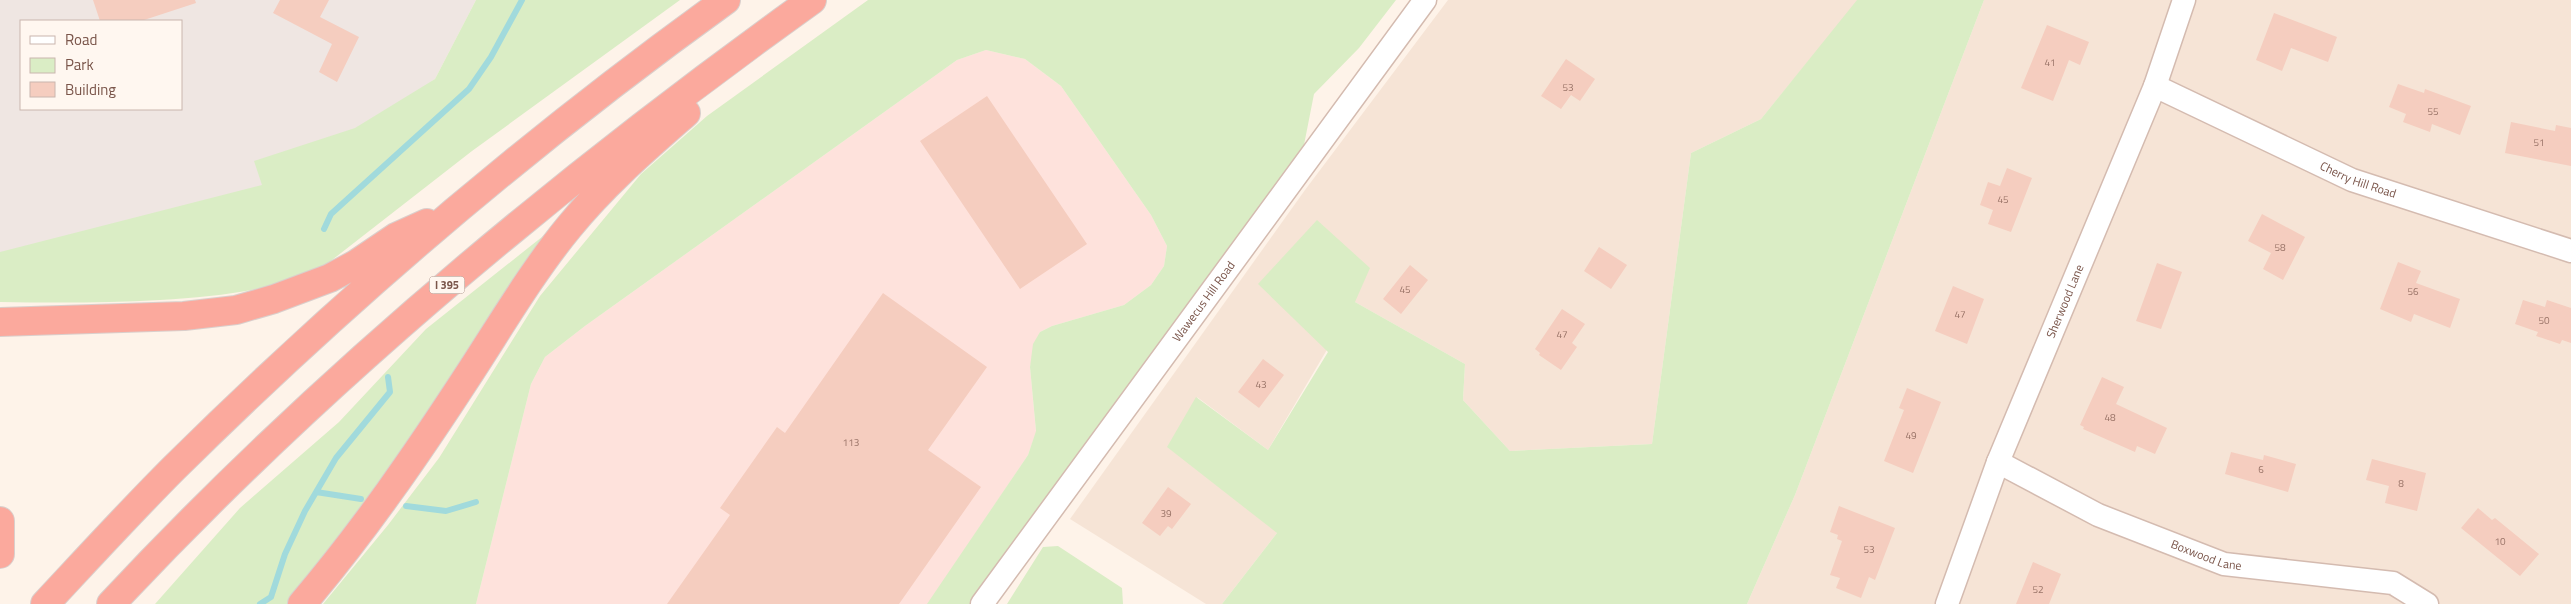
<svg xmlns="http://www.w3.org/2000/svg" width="2571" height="604" viewBox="0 0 2571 604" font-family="'Titillium Web',sans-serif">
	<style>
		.residential { fill: #f6e4d6 }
		.commercial { fill: #fee2dc }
		.industrial { fill: #efe6e2; fill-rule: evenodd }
		.green { fill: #daedc5 }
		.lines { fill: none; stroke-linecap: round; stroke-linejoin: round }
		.stream { stroke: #a1dadc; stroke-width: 6 }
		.building { fill: #f5cdbf }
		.street-casing { stroke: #d4bbb0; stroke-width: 25 }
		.highway-casing { stroke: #dacfcc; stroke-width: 30 }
		.street { stroke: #fff; stroke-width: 22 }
		.highway { stroke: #fba99d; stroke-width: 28 }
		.labels { text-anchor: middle; stroke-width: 4; stroke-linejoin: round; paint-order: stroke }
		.number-label { font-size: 10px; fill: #997367 }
		.shield { fill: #fff7f0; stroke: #a2867c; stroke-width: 1 }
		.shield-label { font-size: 11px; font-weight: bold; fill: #7a554a }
		.street-label { font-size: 12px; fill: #7a554a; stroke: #fff7f0 }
	</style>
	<rect width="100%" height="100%" fill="#fef3e9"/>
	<path class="residential" d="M1448,0H1857V2L1761,119L1691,153L1652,444L1510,451L1463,400L1465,364L1355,302L1268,450L1197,397L1277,533L1222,604H1206L1070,519L1305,190Z
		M1984,0H2571V604H1747L1795,495Z"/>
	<path class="commercial" d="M986,50L1025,59L1061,86L1151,215L1167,246L1164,266L1151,285L1124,305L1052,326L1040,332L1030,367L1036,432L1028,455L928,604H476L531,384L545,357L585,326L957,60Z"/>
	<path class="industrial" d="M0,0H476L435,79L293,177L0,275ZM21,21H181V109H21Z"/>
	<path class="green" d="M476,0H680L472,151L323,267C269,292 219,296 160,300C106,303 54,303 0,302V252L262,185L254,161L355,128L435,79Z
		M868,0H1396L1359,48L1314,94L1303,150L981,604H927L1028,455L1036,431L1030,367L1033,344L1040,332L1052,326L1124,305L1151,285L1164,266L1167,246L1151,215L1061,86L1025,59L986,50L957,60L585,326L545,357L531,384L476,604H323L388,525L439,458L540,296L641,174L707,116Z
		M1857,0H1984L1795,495L1747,604H1222L1277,533L1167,447L1196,397L1268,450L1328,352L1258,284L1317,220L1370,268L1355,302L1465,364L1463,400L1510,451L1652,444L1691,153L1761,119Z
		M552,229L368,505L288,604H155L240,508L339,422L426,329Z
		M1058,546L1122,588L1123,604H1007L1043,547Z"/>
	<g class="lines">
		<path class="stream" d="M324,229L331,214L469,89L491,57L522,0
			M316,492L361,499
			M406,506L446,511L476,502
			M260,604L271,597L285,554L305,511L336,458L390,392L388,377"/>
	</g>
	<path class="building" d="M93,0H195L196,3L141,21H100Z
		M280,0H329L320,17L359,37L337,82L319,72L332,44L273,13Z
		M2274,13L2337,37L2328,62L2291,48L2282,71L2256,60Z
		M2047,25L2089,42L2080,65L2069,60L2053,101L2021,88Z
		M1566,59L1595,79L1580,101L1571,95L1561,109L1541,96Z
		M2398,84L2424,93L2425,89L2471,106L2460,135L2432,124L2430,132L2403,122L2406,114L2389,107Z
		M987,96L1087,244L1020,289L920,141Z
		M2511,122L2555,131L2556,125L2571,128V166L2505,153Z
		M2007,168L2032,178L2011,232L1988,224L1993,210L1980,205L1988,182L2000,186Z
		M2262,214L2305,237L2283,280L2263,269L2271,253L2248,241Z
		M1599,247L1627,265L1611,289L1584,271Z
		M2398,262L2421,271L2416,283L2460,299L2450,328L2414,314L2411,322L2380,309Z
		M2157,263L2182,272L2161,329L2136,321Z
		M1410,265L1428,280L1401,314L1383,299Z
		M1953,286L1984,299L1967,344L1935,331Z
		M883,293L987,367L928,450L981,487L899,604H667L730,515L720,508L777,427L785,433Z
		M2523,300L2545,307L2547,300L2571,308V343L2562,340L2560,344L2536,336L2538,332L2515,324Z
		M1562,309L1585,324L1572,343L1577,347L1561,370L1539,355L1540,353L1535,349Z
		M1263,359L1284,375L1259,408L1238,392Z
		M2102,377L2124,387L2116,404L2167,428L2155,454L2137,446L2135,452L2083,429L2084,427L2080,425Z
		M1907,388L1941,402L1913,473L1884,461L1904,410L1899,408Z
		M2231,452L2263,460L2264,455L2296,464L2288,492L2225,474Z
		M2372,459L2426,473L2417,511L2385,503L2389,486L2366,480Z
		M1168,487L1191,504L1172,529L1168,526L1160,536L1142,523Z
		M1839,506L1895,528L1875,580L1869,577L1861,598L1836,588L1840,578L1830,575L1842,541L1837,539L1838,535L1830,532Z
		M2478,508L2492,520L2495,518L2539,554L2520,576L2461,528Z
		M2033,562L2061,574L2049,604H2016Z"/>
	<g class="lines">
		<g class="street-casing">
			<g id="street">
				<path id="s1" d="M2155,86L2352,180L2571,251"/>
				<path id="s2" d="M1998,462L2098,515L2224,564L2393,583L2427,604"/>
				<path id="s3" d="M982,604L1425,0"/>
				<path id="s4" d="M1947,604L1998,462L2155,86L2184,0"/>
			</g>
		</g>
		<g class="highway-casing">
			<path id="highway" d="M0,322L184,316L236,310L274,299L330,278L356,264L396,237L427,223
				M0,521V554
				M45,604C88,558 130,512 174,468C346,298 530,141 726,0
				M111,604C322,378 561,180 812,0
				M302,604C364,531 417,454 469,374C501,325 532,272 569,227C604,184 645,149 686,113"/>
		</g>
		<use href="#street" class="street"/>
		<use href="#highway" class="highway"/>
	</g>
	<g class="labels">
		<g class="number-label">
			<text x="2050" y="66">41</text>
			<text x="1568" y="91">53</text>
			<text x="2433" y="115">55</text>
			<text x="2539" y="146">51</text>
			<text x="2003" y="203">45</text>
			<text x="2280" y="251">58</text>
			<text x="1405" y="293">45</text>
			<text x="2413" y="295">56</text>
			<text x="1960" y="318">47</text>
			<text x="2544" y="324">50</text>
			<text x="1562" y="338">47</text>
			<text x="1261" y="388">43</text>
			<text x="2110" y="421">48</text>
			<text x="1911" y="439">49</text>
			<text x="851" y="446">113</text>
			<text x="2261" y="473">6</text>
			<text x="2401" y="487">8</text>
			<text x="1166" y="517">39</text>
			<text x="2500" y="545">10</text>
			<text x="1869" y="553">53</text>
			<text x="2038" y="593">52</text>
		</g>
		<rect class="shield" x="429.5" y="276.5" width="35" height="17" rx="4"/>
		<g class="shield-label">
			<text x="447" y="289">I 395</text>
		</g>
		<g class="street-label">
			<text dy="4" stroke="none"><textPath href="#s1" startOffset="224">Cherry Hill Road</textPath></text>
			<text dy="4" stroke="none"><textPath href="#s3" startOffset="375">Wawecus Hill Road</textPath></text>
			<text dy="4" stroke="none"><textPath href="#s4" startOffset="325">Sherwood Lane</textPath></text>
			<text dy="4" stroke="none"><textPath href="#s2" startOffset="229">Boxwood Lane</textPath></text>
		</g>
	</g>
	<rect x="20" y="20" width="162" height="90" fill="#fff7f0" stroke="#cab6ae"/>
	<rect x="30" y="36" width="25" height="8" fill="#ffffff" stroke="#cab6ae"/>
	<text x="65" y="45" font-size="15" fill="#7a554a">Road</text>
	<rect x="30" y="58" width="25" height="15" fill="#daedc5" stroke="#cab6ae"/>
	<text x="65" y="70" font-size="15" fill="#7a554a">Park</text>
	<rect x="30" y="82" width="25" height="15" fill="#f5cdbf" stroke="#cab6ae"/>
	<text x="65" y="95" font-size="15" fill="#7a554a">Building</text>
</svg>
